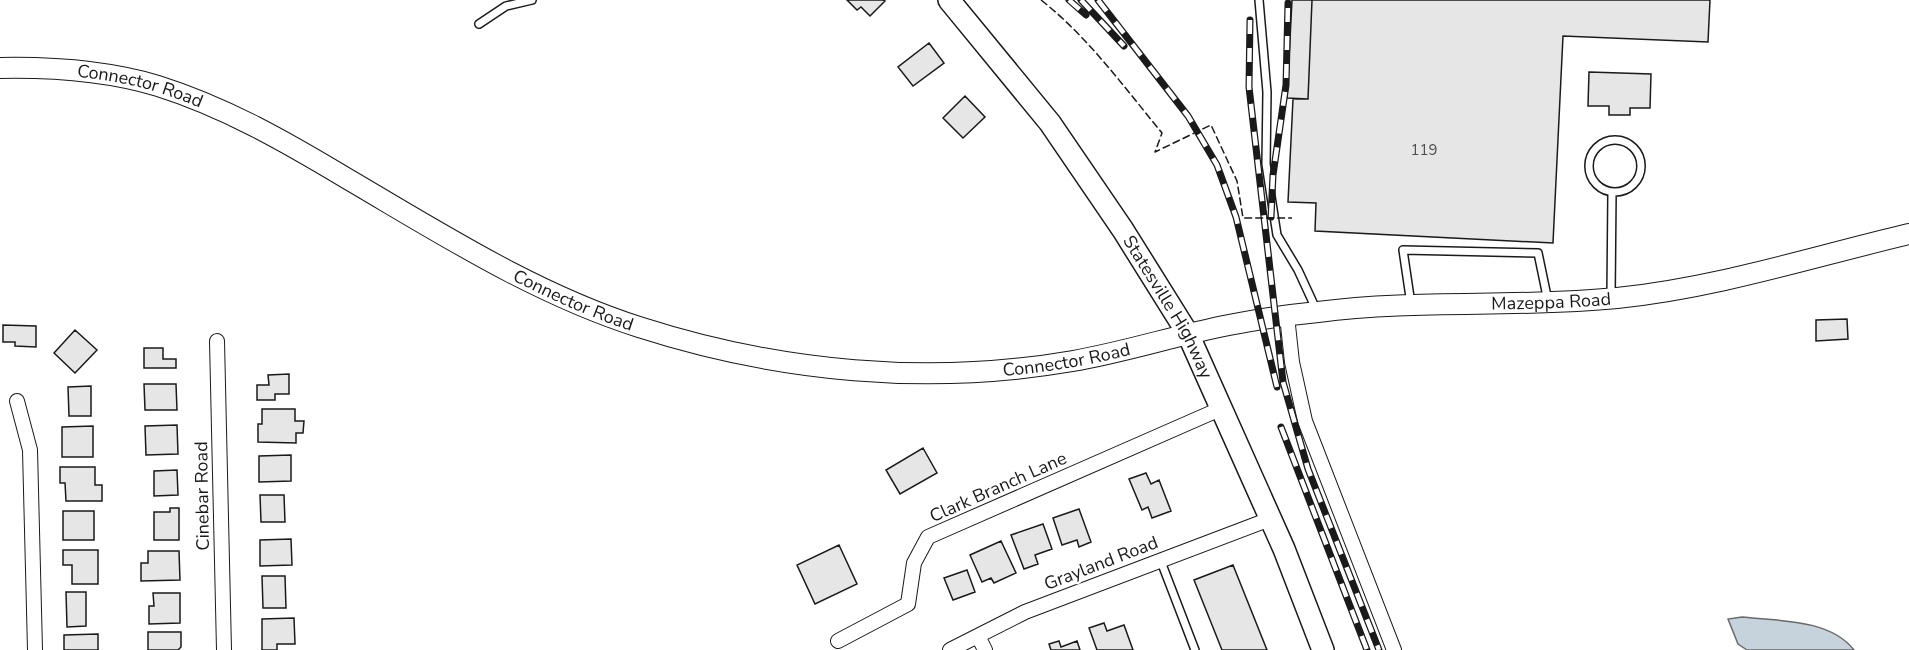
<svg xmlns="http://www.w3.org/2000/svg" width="1909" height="650" viewBox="0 0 1909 650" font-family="'Nunito Sans',sans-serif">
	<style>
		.water { fill: #c6d2dc; stroke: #6a6a6a; stroke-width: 1.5 }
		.building { fill: #e6e6e6; stroke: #1a1a1a; stroke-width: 1.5 }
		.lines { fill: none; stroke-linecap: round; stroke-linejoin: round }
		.lane-casing { stroke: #1a1a1a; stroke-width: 10 }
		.street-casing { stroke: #1a1a1a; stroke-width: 16 }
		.secondary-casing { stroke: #1a1a1a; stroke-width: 22 }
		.primary-casing { stroke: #1a1a1a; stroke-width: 24 }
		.lane { stroke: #fff; stroke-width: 7 }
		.street { stroke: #fff; stroke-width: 14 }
		.secondary { stroke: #fff; stroke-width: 20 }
		.primary { stroke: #fff; stroke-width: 21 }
		.rail-casing { stroke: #1a1a1a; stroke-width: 7 }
		.rail { stroke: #fff; stroke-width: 4.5; stroke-dasharray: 14; stroke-linecap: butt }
		.fence { stroke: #1a1a1a; stroke-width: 1.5; stroke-dasharray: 8 3; stroke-linecap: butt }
		.labels { text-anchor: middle; stroke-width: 4.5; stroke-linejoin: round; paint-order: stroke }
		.number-label { font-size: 15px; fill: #4d4d4d }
		.street-label { font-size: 18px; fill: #1a1a1a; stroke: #fff }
	</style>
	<rect width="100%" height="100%" fill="#fff"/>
	<path class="water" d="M1742,617C1779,621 1830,619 1854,650H1747L1738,644L1728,619Z"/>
	<path class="building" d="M847,0H883L885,1L870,16L861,7L857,10Z
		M1292,0H1312L1308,99L1287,98Z
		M1312,0H1710L1708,42L1563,36L1553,243L1315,231L1316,203L1288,202L1293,99H1308Z
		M929,43L944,63L913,86L898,67Z
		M1589,72L1651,74L1650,108H1630V115H1609V106H1588Z
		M965,96L985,117L963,138L943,118Z
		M1847,319L1848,339L1816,341V320Z
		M3,325L36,326V347L15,346V342H3Z
		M75,330L97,350L75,373L54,353Z
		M144,348H163V359H176V368H144Z
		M289,374V394H275V400H257V385H269L268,375Z
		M144,384H176L177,410H145Z
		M91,386V416H69L68,387Z
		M262,409H295V421H304L303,433H296V443L258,442V424H262Z
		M177,425L178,454L146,455L145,426Z
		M93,426V457H62V427Z
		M923,448L937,473L900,494L886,470Z
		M291,455V481L259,482V456Z
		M60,467H95V485H102V501H66L65,483H60Z
		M177,470L178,495L154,496V471Z
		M1146,473L1151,484L1159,480L1171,511L1152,518L1148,507L1142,510L1129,479Z
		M260,495H284L285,522H261Z
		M170,508H179V540H154V512H170Z
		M1079,509L1091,542L1079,547L1077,540L1062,545L1053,518Z
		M63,511H94V540H63Z
		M1043,524L1052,549L1035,555L1038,564L1024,569L1011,535Z
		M291,539L292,565L260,566V540Z
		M1001,541L1016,573L994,583L991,578L982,582L970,555Z
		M839,545L857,584L815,604L797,565Z
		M63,550H98V584H72V565H63Z
		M148,551H179L180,580L141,581V563H148Z
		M1233,565L1267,650H1222L1194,580Z
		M967,570L975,592L953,600L944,578Z
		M262,576H285L286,608H263Z
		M66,592H86V626L67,627Z
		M153,593H180V623L149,624V606H154Z
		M294,618L295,644H277V650H262V619Z
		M1104,623L1107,631L1124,625L1133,650H1097L1089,628Z
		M148,632H181V647L178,650H148Z
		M98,634V650H64V635Z
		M1059,641L1061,647L1077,641L1080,650H1051L1049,644Z"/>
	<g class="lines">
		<g class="lane-casing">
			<path id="lane" d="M1259,0L1267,92L1266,164L1277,235L1298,270L1316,309
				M479,24L506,6L532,0
				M1589 166a26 26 0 1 1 52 0a26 26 0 1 1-52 0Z
				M1611,296L1612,192
				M1411,304L1403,250L1538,253L1548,301
				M1160,559L1195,650"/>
		</g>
		<g class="street-casing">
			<path id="street" d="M1287,316L1292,362L1305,421L1394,650
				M217,341L224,650
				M17,401L30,450L35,650
				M978,636L985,650
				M838,641L908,604L914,563L928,537L1220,409
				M950,650L1025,612L1270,519"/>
		</g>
		<g class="secondary-casing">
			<g id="secondary">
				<path id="s1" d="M0,68C52,67 108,71 158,86C225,107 286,142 346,178C440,233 535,294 639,327C779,372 928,386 1073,361C1125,352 1177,335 1229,325C1258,319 1288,315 1318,312C1417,299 1517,308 1617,298C1716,288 1812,257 1909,234"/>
			</g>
		</g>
		<g class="primary-casing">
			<g id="primary">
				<path id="s2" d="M949,0L1050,123L1123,230L1188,334L1284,549L1323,650"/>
			</g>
		</g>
		<use href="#lane" class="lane"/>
		<use href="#street" class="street"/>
		<use href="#secondary" class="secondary"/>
		<use href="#primary" class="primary"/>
		<g class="rail-casing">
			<path id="rail" d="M1069,0L1086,15
				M1081,0L1124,46
				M1098,0L1188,116L1217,165L1236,217L1277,387
				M1250,20L1249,87L1283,382L1308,469L1379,650
				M1271,217L1273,175L1286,85L1288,3
				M1281,427L1367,650"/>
		</g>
		<use href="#rail" class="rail"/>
		<path class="fence" d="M1041,0C1088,37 1124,87 1162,133L1155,152L1211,125L1237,181L1243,218H1292"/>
	</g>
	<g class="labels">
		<g class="number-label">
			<text x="1424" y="155">119</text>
		</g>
		<g class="street-label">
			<text dy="6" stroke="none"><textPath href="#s1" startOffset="142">Connector Road</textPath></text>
			<text dy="6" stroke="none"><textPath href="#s1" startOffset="628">Connector Road</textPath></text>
			<text dy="6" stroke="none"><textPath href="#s1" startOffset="1622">Mazeppa Road</textPath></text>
			<text dy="6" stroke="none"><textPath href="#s2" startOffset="378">Statesville Highway</textPath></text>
			<text dy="6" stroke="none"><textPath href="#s1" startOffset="1132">Connector Road</textPath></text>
			<text transform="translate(998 487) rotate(-24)" y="6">Clark Branch Lane</text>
			<text transform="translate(202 496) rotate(-91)" y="6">Cinebar Road</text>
			<text transform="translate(1101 563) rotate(-21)" y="6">Grayland Road</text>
		</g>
	</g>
</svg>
